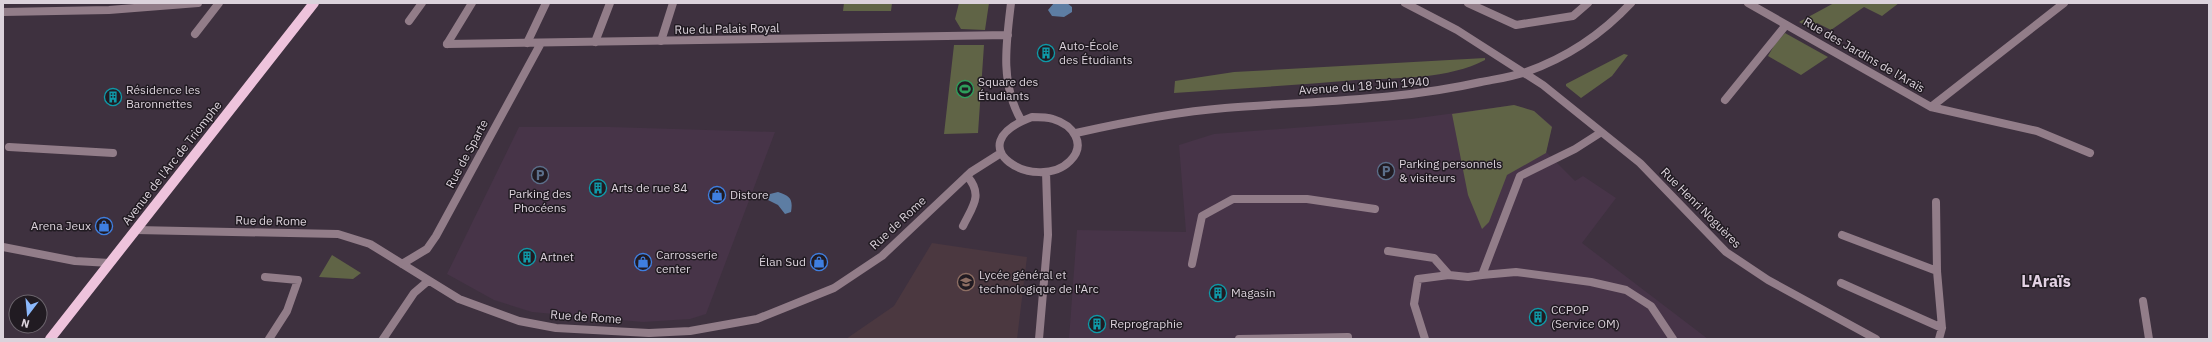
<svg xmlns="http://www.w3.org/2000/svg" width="2212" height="342" viewBox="0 0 2212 342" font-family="'IBM Plex Sans',sans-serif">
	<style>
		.built { fill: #473448 }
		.education { fill: #4b3840 }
		.green { fill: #606446 }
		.water { fill: #5d7da3 }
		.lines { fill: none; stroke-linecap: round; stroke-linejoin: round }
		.service { stroke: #927d89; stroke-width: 8 }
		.minor { stroke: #927d89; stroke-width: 8 }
		.primary { stroke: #eec3dc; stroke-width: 10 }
		.labels { text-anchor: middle; stroke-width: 3; stroke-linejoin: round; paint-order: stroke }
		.street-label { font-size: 12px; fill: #dbd2db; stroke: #211b22 }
		.poi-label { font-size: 12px; fill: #dbd2db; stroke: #211b22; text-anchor: start }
		.district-label { font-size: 16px; font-weight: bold; fill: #e2d1e3; stroke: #211b22 }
	</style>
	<rect width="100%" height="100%" fill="#3e313f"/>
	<path class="built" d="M1514,105L1534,111L1552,126L1546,152L1575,181L1583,176L1616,198L1582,243L1708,339H1069L1077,230L1186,232L1179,145L1214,134L1411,119Z
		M519,127H610L775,132L706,314L690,319L643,322L532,312L494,300L447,274Z"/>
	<path class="education" d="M932,243L1027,257L1017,339H846L894,306Z"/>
	<path class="green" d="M844,3H892L891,11H843Z
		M959,3H989L985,30L961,29L955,19Z
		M1834,3H1899L1882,16L1864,7L1831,30L1817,23L1810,28L1799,22Z
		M1785,33L1828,57L1801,75L1768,56L1775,44Z
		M954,45H984L978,133L944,134Z
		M1624,54L1628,55L1612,76L1581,98L1566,86V84Z
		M1485,58V60C1450,79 1396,78 1356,80C1296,85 1235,89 1174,93L1175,81L1234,72Z
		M1514,105L1534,111L1552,127L1546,153L1507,175L1489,222L1482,229L1468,195L1452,114Z
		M332,255L361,273L353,279L319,277Z"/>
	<path class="water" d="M1054,3H1067L1072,7V12L1064,17L1052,16L1048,10Z
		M778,192C791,196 793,200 791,212L785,214L778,205L768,200L770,194Z"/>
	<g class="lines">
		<path class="service" d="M1468,3L1516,25L1573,16L1588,3
			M409,21L422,3
			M195,34L219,3
			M661,41L673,3
			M595,42L610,3
			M527,43L546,3
			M447,44L472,3
			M9,147L113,153
			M1936,202L1937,271L1942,328L1939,339
			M963,226C972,207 984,195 967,176
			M1842,235L1937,271
			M1388,251L1434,258L1449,275
			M1192,264L1202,216L1233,199H1307L1375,209
			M1482,275L1516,272L1591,282L1626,290L1651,306L1673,339
			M265,277L298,280L287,311L269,339
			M1841,283L1942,328
			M2143,301L2149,339
			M1239,339L1348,337V339
			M1425,339L1414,304L1418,279L1449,275L1468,277L1482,275L1520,176L1575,149L1600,133"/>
		<path class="minor" d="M1011,3C1006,44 1000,83 1021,120
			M1405,3L1457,30L1543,85L1640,163L1726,252L1768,280L1876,339
			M1748,3L1931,107L2037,131L2090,153
			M3,12L109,10L198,3
			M447,44L1008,35
			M1725,100L1786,25
			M1931,107L2064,3
			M1032,117C1039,117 1047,117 1053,119C1073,125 1087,144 1070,161C1037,194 954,146 1032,117Z
			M1076,133C1125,122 1175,112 1225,108C1311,101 1397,101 1481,82C1496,79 1511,77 1526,72C1566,58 1602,34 1631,3
			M136,230L338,234L370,244L459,299L519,321L556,328L649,333L690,331L757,319L834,288L882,256L971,172L1001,153
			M3,247L75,261L110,263
			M402,264L427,249L436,236L541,43
			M383,339L414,293L428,281
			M1039,339L1048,235L1046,172"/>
		<path class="primary" d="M50,339L314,3"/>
	</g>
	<defs>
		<g id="building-ring" transform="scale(0.9)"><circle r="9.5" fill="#211b22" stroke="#0f9aa8" stroke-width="1.5"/><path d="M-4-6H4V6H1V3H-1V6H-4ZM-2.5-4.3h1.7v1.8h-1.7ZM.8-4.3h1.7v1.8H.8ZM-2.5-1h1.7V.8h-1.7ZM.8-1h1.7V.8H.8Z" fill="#0f9aa8"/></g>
		<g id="stadium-ring" transform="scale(0.9)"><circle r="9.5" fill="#211b22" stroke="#2e9e5b" stroke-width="1.5"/><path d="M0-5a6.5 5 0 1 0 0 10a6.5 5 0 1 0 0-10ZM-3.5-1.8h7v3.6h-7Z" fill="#2e9e5b"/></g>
		<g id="parking-ring" transform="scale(0.9)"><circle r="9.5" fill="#211b22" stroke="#5c6f8a" stroke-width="1.5"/><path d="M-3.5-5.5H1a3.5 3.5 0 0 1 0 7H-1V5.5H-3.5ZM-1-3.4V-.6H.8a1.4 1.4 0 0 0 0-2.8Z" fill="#5c6f8a"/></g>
		<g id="shop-ring" transform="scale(0.9)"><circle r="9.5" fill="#211b22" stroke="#3f7fe0" stroke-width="1.5"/><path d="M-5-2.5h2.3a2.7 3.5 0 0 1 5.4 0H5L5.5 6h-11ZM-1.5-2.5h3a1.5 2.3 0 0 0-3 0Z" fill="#3f7fe0"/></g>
		<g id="school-ring" transform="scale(0.9)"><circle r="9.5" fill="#211b22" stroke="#8d6e63" stroke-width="1.5"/><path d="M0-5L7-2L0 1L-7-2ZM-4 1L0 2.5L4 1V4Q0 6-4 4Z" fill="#8d6e63"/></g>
	</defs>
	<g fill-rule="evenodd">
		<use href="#building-ring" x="1046" y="53"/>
		<use href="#stadium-ring" x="965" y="89"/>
		<use href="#building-ring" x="113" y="97"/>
		<use href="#parking-ring" x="1386" y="171"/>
		<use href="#parking-ring" x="540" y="175"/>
		<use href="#building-ring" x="598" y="188"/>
		<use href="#shop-ring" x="717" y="195"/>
		<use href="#shop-ring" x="104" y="226"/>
		<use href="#building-ring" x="527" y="257"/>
		<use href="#shop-ring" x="643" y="262"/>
		<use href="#shop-ring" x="819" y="262"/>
		<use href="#school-ring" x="966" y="282"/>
		<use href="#building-ring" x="1218" y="293"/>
		<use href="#building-ring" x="1538" y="317"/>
		<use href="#building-ring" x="1097" y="324"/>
	</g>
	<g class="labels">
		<g class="street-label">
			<text transform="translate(727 29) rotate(-1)" y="4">Rue du Palais Royal</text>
			<text transform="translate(1864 55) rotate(30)" y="4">Rue des Jardins de l'Araïs</text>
			<text transform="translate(1364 86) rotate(-4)" y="4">Avenue du 18 Juin 1940</text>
			<text transform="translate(467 154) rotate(-62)" y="4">Rue de Sparte</text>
			<text transform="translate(172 163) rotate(-52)" y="4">Avenue de l'Arc de Triomphe</text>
			<text transform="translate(1701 208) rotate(45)" y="4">Rue Henri Noguères</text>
			<text transform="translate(271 221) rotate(1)" y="4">Rue de Rome</text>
			<text transform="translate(898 223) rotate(-43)" y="4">Rue de Rome</text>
			<text transform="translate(586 317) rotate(4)" y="4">Rue de Rome</text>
		</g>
		<g class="poi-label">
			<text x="1059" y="50">Auto-École<tspan x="1059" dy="14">des Étudiants</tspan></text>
			<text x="978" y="86">Square des<tspan x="978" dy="14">Étudiants</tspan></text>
			<text x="126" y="94">Résidence les<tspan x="126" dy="14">Baronnettes</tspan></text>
			<text x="1399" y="168">Parking personnels<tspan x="1399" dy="14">&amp; visiteurs</tspan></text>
			<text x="611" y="192">Arts de rue 84</text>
			<text x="540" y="198" text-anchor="middle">Parking des<tspan x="540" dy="14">Phocéens</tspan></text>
			<text x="730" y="199">Distore</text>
			<text x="91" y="230" text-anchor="end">Arena Jeux</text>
			<text x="656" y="259">Carrosserie<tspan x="656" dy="14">center</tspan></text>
			<text x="540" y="261">Artnet</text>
			<text x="806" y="266" text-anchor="end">Élan Sud</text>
			<text x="979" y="279">Lycée général et<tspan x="979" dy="14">technologique de l'Arc</tspan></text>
			<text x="1231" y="297">Magasin</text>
			<text x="1551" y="314">CCPOP<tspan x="1551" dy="14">(Service OM)</tspan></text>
			<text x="1110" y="328">Reprographie</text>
		</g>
		<g class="district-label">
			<text x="2046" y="287">L'Araïs</text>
		</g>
	</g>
	<rect width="2212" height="342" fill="none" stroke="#dbd2db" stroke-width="8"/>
	<g transform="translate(28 314) rotate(196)"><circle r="19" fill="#211b22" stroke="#6b646c"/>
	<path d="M0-3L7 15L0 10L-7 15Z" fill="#8cb9fc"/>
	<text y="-6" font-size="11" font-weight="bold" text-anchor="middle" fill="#dbd2db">N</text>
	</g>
</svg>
